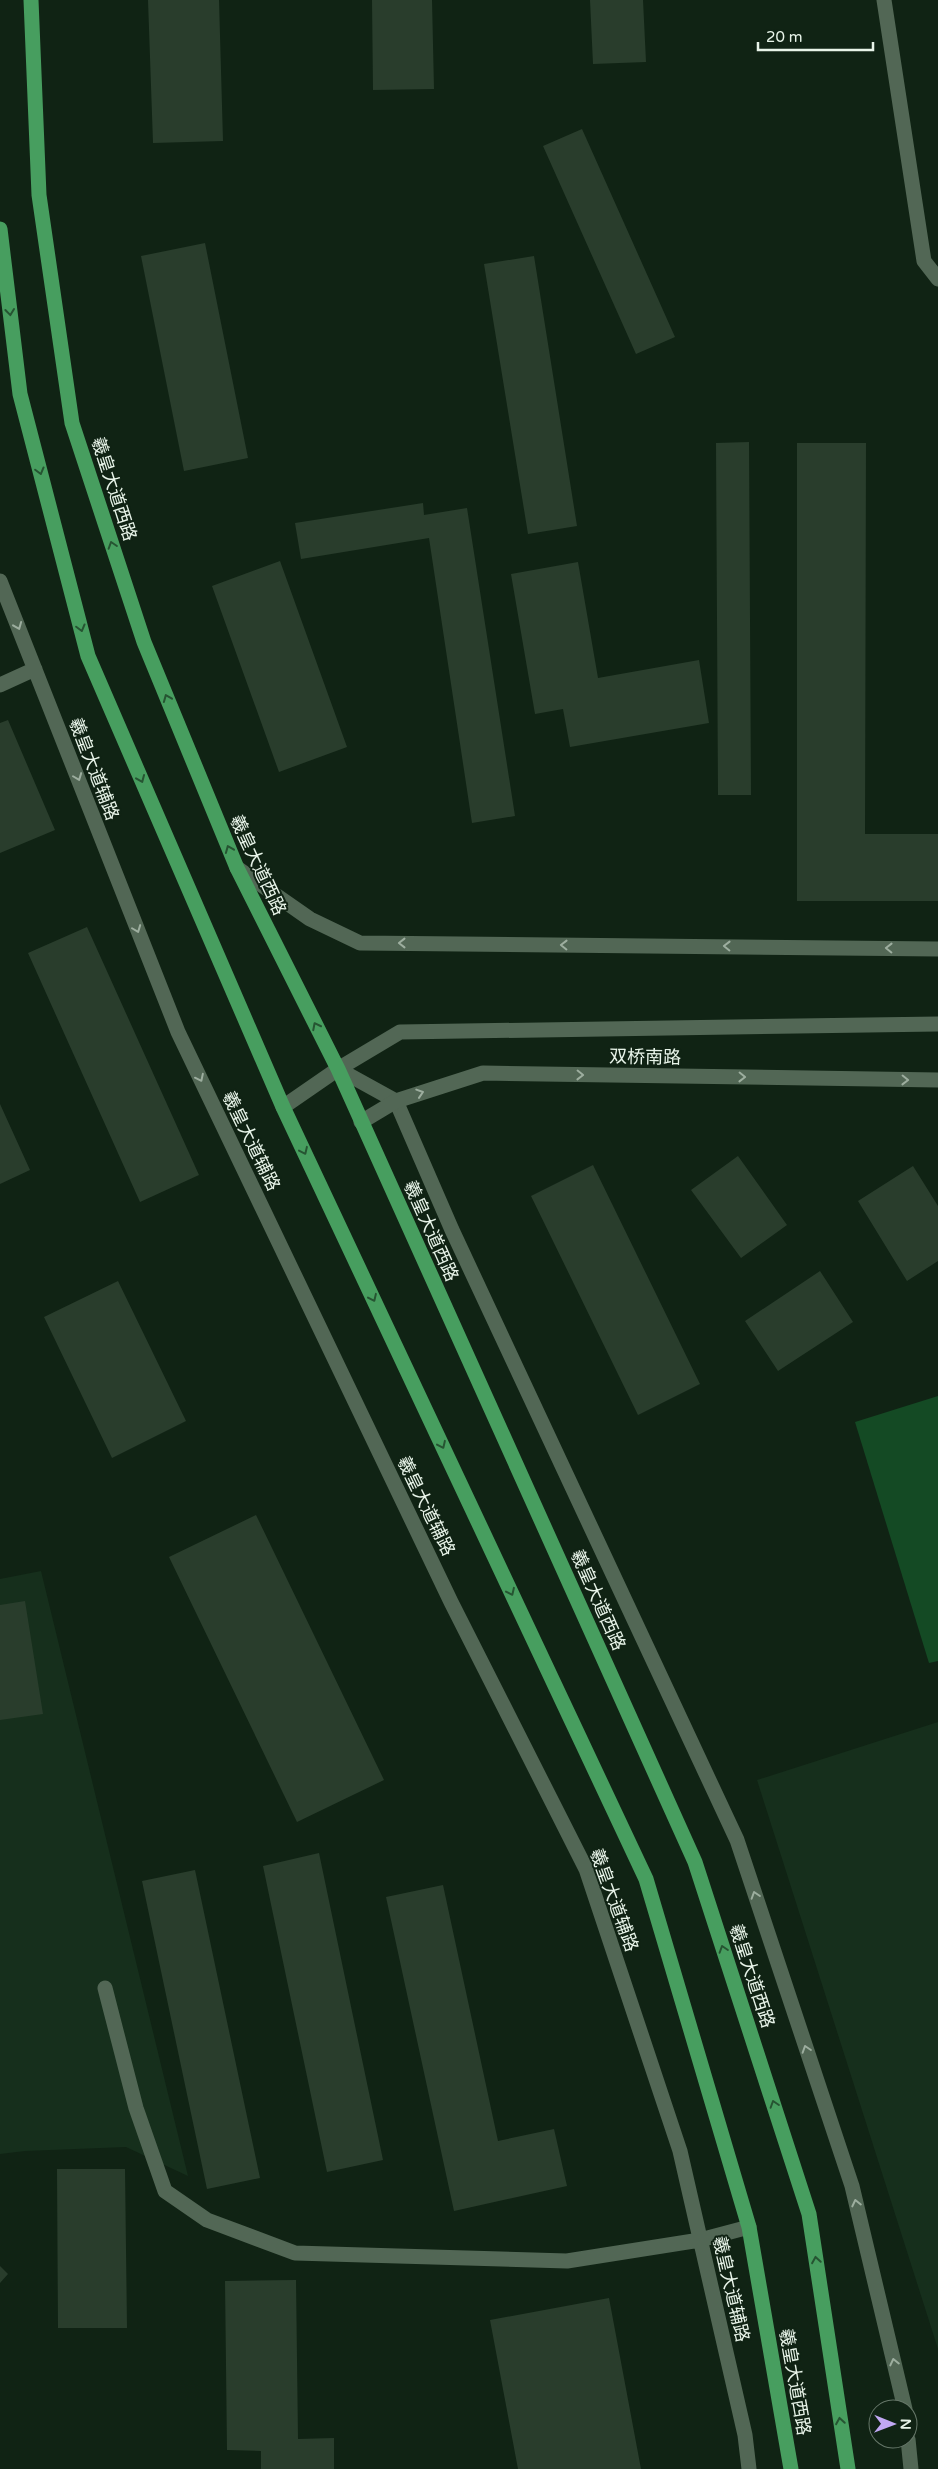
<svg xmlns="http://www.w3.org/2000/svg" width="938" height="2469" viewBox="0 0 938 2469" font-family="'Varela Round','Noto Sans SC',sans-serif">
	<style>
		.built { fill: #162f1c }
		.green { fill: #144a24 }
		.building { fill: #293d2c }
		.lines { fill: none; stroke-linecap: round; stroke-linejoin: round }
		.lane { stroke: #526755; stroke-width: 15 }
		.street { stroke: #526755; stroke-width: 15 }
		.secondary { stroke: #526755; stroke-width: 15 }
		.primary { stroke: #479e5f; stroke-width: 15 }
		.oneway { stroke: #265432 }
		.oneway2 { stroke: #9dae9f }
		.labels { text-anchor: middle; stroke-width: 4; stroke-linejoin: round; paint-order: stroke }
		.street-label { font-size: 18px; fill: #e8f4e9; stroke: #102314 }
	</style>
	<rect width="100%" height="100%" fill="#102314"/>
	<path class="built" d="M41,1571L188,2176L126,2147L25,2151L0,2154V1579Z
		M938,1722V2349L757,1780Z"/>
	<path class="green" d="M938,1396V1661L929,1663L855,1422Z"/>
	<path class="building" d="M148,0H219L223,141L153,143Z
		M372,0H432L434,89L373,90Z
		M590,0H643L646,62L593,64Z
		M582,129L675,337L636,354L543,146Z
		M205,243L248,458L184,471L141,256Z
		M534,256L577,526L528,534L484,264Z
		M749,442L751,795H718L716,443Z
		M797,443H866L865,834H938V901H797Z
		M423,503L424,515L467,508L515,816L472,823L429,538L301,559L295,523Z
		M280,561L347,747L279,772L212,586Z
		M578,562L598,678L699,660L709,723L570,747L563,709L535,714L511,574Z
		M8,720L55,830L0,853V723Z
		M87,927L199,1175L140,1202L28,953Z
		M0,1104L30,1170L0,1184Z
		M738,1156L787,1225L741,1258L691,1190Z
		M593,1165L700,1384L638,1415L531,1196Z
		M913,1166L938,1206V1261L907,1281L858,1201Z
		M820,1271L853,1322L778,1371L745,1321Z
		M118,1281L186,1421L112,1458L44,1317Z
		M256,1515L384,1780L297,1822L169,1557Z
		M25,1601L43,1714L0,1720V1605Z
		M319,1853L383,2160L327,2172L263,1866Z
		M195,1870L260,2178L207,2189L142,1881Z
		M443,1885L498,2141L554,2129L567,2186L454,2211L386,1897Z
		M57,2169H125L127,2328H58Z
		M0,2266L8,2274L0,2283Z
		M296,2280L298,2439L334,2438V2469H261V2451L227,2450L225,2281Z
		M609,2298L641,2469H518L490,2320Z"/>
	<g class="lines">
		<path class="lane" d="M0,581L178,1032L451,1602L586,1869L680,2151L745,2435L749,2469
			M0,685L35,669
			M338,1069L396,1101L452,1230L737,1840L852,2186L905,2409
			M105,1988L136,2108L165,2191L207,2220L295,2253L567,2261L700,2240L749,2227
			M908,2439L911,2469"/>
		<path class="street" d="M884,0L924,261L938,279"/>
		<path class="secondary" d="M237,868L310,919L360,943L938,949
			M283,1107L338,1069L400,1032L938,1024
			M361,1122L396,1101L483,1073L938,1080"/>
		<path class="primary" d="M31,0L39,195L72,423L144,642L237,868L338,1069L695,1862L809,2214L848,2469
			M0,229L20,394L88,656L283,1107L646,1879L749,2227L791,2469"/>
	</g>
	<defs><path id="oneway-chevron" d="M-2-3.5L2.5 0L-2 3.5" fill="none" stroke-width="1.6" stroke-linecap="round" stroke-linejoin="round" transform="scale(1.25)"/></defs>
	<g class="oneway">
		<use href="#oneway-chevron" transform="translate(10 312) rotate(83)"/>
		<use href="#oneway-chevron" transform="translate(40 471) rotate(75)"/>
		<use href="#oneway-chevron" transform="translate(112 545) rotate(-108)"/>
		<use href="#oneway-chevron" transform="translate(81 628) rotate(75)"/>
		<use href="#oneway-chevron" transform="translate(167 698) rotate(-112)"/>
		<use href="#oneway-chevron" transform="translate(141 779) rotate(67)"/>
		<use href="#oneway-chevron" transform="translate(229 849) rotate(-112)"/>
		<use href="#oneway-chevron" transform="translate(316 1026) rotate(-117)"/>
		<use href="#oneway-chevron" transform="translate(304 1151) rotate(65)"/>
		<use href="#oneway-chevron" transform="translate(373 1298) rotate(65)"/>
		<use href="#oneway-chevron" transform="translate(442 1445) rotate(65)"/>
		<use href="#oneway-chevron" transform="translate(511 1592) rotate(65)"/>
		<use href="#oneway-chevron" transform="translate(723 1949) rotate(-108)"/>
		<use href="#oneway-chevron" transform="translate(774 2104) rotate(-108)"/>
		<use href="#oneway-chevron" transform="translate(816 2260) rotate(-99)"/>
		<use href="#oneway-chevron" transform="translate(840 2421) rotate(-99)"/>
	</g>
	<g class="oneway2">
		<use href="#oneway-chevron" transform="translate(18 626) rotate(68)"/>
		<use href="#oneway-chevron" transform="translate(78 777) rotate(69)"/>
		<use href="#oneway-chevron" transform="translate(137 929) rotate(69)"/>
		<use href="#oneway-chevron" transform="translate(402 943) rotate(-180)"/>
		<use href="#oneway-chevron" transform="translate(564 945) rotate(-179)"/>
		<use href="#oneway-chevron" transform="translate(727 946) rotate(-179)"/>
		<use href="#oneway-chevron" transform="translate(889 948) rotate(-179)"/>
		<use href="#oneway-chevron" transform="translate(580 1075) rotate(1)"/>
		<use href="#oneway-chevron" transform="translate(742 1077) rotate(1)"/>
		<use href="#oneway-chevron" transform="translate(200 1078) rotate(64)"/>
		<use href="#oneway-chevron" transform="translate(905 1080) rotate(1)"/>
		<use href="#oneway-chevron" transform="translate(420 1093) rotate(-18)"/>
		<use href="#oneway-chevron" transform="translate(755 1895) rotate(-108)"/>
		<use href="#oneway-chevron" transform="translate(806 2049) rotate(-108)"/>
		<use href="#oneway-chevron" transform="translate(856 2203) rotate(-103)"/>
		<use href="#oneway-chevron" transform="translate(894 2362) rotate(-103)"/>
	</g>
	<g class="labels">
		<g class="street-label">
			<text transform="translate(114 489) rotate(72)" y="6">羲皇大道西路</text>
			<text transform="translate(94 769) rotate(69)" y="6">羲皇大道辅路</text>
			<text transform="translate(258 865) rotate(65)" y="6">羲皇大道西路</text>
			<text transform="translate(645 1057) rotate(1)" y="6">双桥南路</text>
			<text transform="translate(251 1141) rotate(64)" y="6">羲皇大道辅路</text>
			<text transform="translate(431 1231) rotate(66)" y="6">羲皇大道西路</text>
			<text transform="translate(426 1506) rotate(64)" y="6">羲皇大道辅路</text>
			<text transform="translate(598 1600) rotate(66)" y="6">羲皇大道西路</text>
			<text transform="translate(614 1900) rotate(70)" y="6">羲皇大道辅路</text>
			<text transform="translate(752 1976) rotate(72)" y="6">羲皇大道西路</text>
			<text transform="translate(731 2289) rotate(77)" y="6">羲皇大道辅路</text>
			<text transform="translate(795 2382) rotate(80)" y="6">羲皇大道西路</text>
		</g>
	</g>
	<g transform="translate(893 2424) rotate(91)"><circle r="24" fill="#102314" stroke="#667769"/>
	<path d="M0-4L9 19L0 12L-9 19Z" fill="#c1a8f3"/>
	<text y="-8" font-size="14" font-weight="bold" text-anchor="middle" fill="#e8f4e9">N</text>
	</g>
	<path d="M758 42v8h115v-8" fill="none" stroke="#e8f4e9" stroke-width="2.5"/>
	<text x="766" y="42" font-size="15" fill="#e8f4e9" stroke="#102314" stroke-width="4" paint-order="stroke">20 m</text>
</svg>
